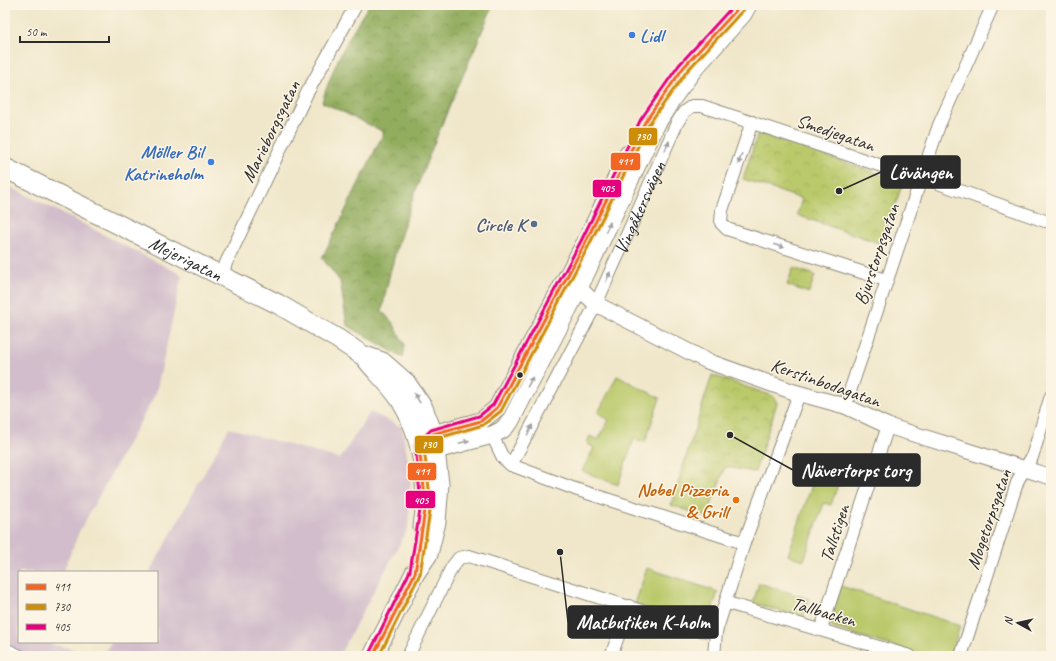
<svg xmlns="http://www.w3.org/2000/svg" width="1056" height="661" viewBox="0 0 1056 661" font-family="Caveat,sans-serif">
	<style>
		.industrial { fill: #d1bdcb }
		.green { fill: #bac96b; stroke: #727a4b }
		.forest { fill: url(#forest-crowns); stroke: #5f6c45 }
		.park { fill: url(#park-crowns); stroke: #727a4b }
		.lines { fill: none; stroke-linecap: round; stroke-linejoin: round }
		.minor-casing { stroke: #8e897a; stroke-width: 14 }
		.tertiary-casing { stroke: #8e897a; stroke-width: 17 }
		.secondary-casing { stroke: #8e897a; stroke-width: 19 }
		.primary-casing { stroke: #8e897a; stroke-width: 21 }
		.minor { stroke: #fff; stroke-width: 12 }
		.tertiary { stroke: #fff; stroke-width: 15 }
		.secondary { stroke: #fff; stroke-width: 17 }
		.primary { stroke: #fff; stroke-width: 19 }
		.bus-1-casing { stroke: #fcf5e5; stroke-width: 6 }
		.bus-2-casing { stroke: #fcf5e5; stroke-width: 6 }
		.bus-3-casing { stroke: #fcf5e5; stroke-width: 6 }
		.bus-1 { stroke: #f26522; stroke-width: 3 }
		.bus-2 { stroke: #ce8d09; stroke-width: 3 }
		.bus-3 { stroke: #e5007d; stroke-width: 3 }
		.oneway { fill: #a0a0a0 }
		.shop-dot { fill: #3f7fe0; stroke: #fcf5e5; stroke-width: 1.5 }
		.service-dot { fill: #5c6f8a; stroke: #fcf5e5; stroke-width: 1.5 }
		.bus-dot { fill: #2b2b2b; stroke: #fcf5e5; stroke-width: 1.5 }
		.food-dot { fill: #e8710a; stroke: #fcf5e5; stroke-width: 1.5 }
		.labels { text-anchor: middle; stroke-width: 3; stroke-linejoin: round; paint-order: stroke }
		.shop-label { font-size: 19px; font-weight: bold; fill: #366cbe; stroke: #fcf5e5; text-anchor: start }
		.street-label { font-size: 19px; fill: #2b2b2b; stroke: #fcf5e5 }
		.service-label { font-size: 19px; font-weight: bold; fill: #4e5e75; stroke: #fcf5e5; text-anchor: end }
		.food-label { font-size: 19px; font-weight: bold; fill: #c56008; stroke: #fcf5e5; text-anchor: end }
		.leader { fill: none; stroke: #2b2b2b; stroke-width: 1.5 }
		.callout-dot { fill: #2b2b2b; stroke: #fcf5e5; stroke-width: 1.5 }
		.callout { fill: #2b2b2b; stroke: #2b2b2b; stroke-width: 1.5 }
		.callout-label { font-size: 20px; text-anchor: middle; font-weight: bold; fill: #fff }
		.line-badge { stroke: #fcf5e5; stroke-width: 1.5 }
		.badge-label { font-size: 11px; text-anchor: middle; font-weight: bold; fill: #fff }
	</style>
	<defs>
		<pattern id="forest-crowns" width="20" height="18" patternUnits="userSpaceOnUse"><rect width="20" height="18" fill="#93ad5f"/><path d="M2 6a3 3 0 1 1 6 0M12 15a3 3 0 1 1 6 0" fill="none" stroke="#788d4f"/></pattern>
		<pattern id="park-crowns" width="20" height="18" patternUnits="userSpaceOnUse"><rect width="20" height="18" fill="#bac96b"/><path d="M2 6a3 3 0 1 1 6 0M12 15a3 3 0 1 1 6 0" fill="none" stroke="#a0ad5d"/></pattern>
	</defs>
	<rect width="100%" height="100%" fill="#fcf5e5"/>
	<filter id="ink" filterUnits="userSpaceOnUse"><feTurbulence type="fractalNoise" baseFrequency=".025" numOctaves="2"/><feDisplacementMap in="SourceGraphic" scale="8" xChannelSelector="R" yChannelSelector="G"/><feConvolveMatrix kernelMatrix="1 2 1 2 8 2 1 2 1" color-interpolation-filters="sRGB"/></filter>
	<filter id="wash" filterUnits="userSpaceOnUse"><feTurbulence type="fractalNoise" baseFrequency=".012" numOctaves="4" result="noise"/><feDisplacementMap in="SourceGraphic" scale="16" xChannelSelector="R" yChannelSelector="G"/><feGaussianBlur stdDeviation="0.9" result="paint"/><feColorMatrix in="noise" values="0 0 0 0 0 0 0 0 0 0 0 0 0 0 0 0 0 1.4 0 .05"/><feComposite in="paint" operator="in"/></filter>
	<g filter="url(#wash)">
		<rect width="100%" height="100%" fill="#f0e7ca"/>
		<path class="industrial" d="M5,184L182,275L156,393L79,532L63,572H19V642H44L97,656H5Z
			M370,412L402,427L411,479L408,528L339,656H103L111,642H157V572H150L229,428L340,459Z"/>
		<path class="green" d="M617,376L660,398L645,442L634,439L618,485L582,471L594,448L587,443L590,436L598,440L609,420L598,413Z
			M822,469L841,476L831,505L824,503L804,560L788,555L816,473Z
			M647,568L718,592L706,628L635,604Z
			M759,583L809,599L803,618L753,603Z
			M841,586L960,626L950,656H925L833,628L830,622Z"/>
		<path class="forest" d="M369,5H493C452,105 401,204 382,311L393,323L405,345L403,358L347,325L340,281L322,258L384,132L322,102C332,68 349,35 369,5Z"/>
		<path class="park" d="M758,133L903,182L882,244L797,215L802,199L743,179Z
			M793,268L815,275L809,293L787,285Z
			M712,375L773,396L777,403L755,472L725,467L707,517L671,505Z"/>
	</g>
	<g filter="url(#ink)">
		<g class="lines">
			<g class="minor-casing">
				<g id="minor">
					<path d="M752,122L722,210L721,223L727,229L886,280"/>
					<path d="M222,276L226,263L307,93L356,5"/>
					<path d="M845,406L939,125L993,5"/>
					<path d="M492,435L503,458L511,465L575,489L744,543"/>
					<path id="s1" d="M511,465L596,304L677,123L684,112L692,106H702L900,172L921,177L1045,221"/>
					<path d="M727,603L910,656"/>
					<path d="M821,629L888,426"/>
					<path d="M5,649L20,656"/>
					<path d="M408,656L452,567L459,558L469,556L701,630L716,632"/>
					<path d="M611,656L629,606"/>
					<path d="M714,656L716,632L744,543L799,394"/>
					<path d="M961,656L1018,480L1032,457L1051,396"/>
				</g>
			</g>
			<g class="tertiary-casing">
				<path id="tertiary" d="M579,288L596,304L707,361L794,392L845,406L888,426L1051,477"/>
			</g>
			<g class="secondary-casing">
				<path id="secondary" d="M423,442L433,434L481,421L497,408L585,243L628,154
					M423,447L436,450L492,435L502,430L510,422L579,288L656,125L672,99L694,69L743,14L748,5"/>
			</g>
			<g class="primary-casing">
				<g id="primary">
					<path id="s2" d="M5,168L278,304L338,339L362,355L382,362L406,383L423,408L433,434L439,484L436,522L428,554L415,573L373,656"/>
					<path d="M366,359C377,373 390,384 400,399C423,435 430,486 423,527"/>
				</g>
			</g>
			<use href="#minor" class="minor"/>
			<use href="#tertiary" class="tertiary"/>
			<use href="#secondary" class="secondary"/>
			<use href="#primary" class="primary"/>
			<g class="bus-1-casing">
				<path id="bus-1" d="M373,656L415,573L426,504L419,447L433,434L481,421L497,408L585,243L645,122L683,68L741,5"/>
			</g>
			<g class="bus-2-casing">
				<path id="bus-2" d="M379,656L420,574L431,504L424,449L435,439L483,425L501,411L589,245L649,124L687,71L745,8"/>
			</g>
			<g class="bus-3-casing">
				<path id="bus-3" d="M369,654L410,571L421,504L415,445L431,430L479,416L493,405L581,241L641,119L679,65L734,5"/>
			</g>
			<use href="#bus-1" class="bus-1"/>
			<use href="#bus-2" class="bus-2"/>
			<use href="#bus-3" class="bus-3"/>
		</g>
		<defs><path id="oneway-solid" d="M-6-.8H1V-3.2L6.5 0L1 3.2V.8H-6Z"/></defs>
		<g class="oneway">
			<use href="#oneway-solid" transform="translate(667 146) rotate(-66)"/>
			<use href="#oneway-solid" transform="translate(740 159) rotate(109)"/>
			<use href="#oneway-solid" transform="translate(608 227) rotate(-66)"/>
			<use href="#oneway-solid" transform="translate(779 246) rotate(18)"/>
			<use href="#oneway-solid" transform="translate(608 277) rotate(-66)"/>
			<use href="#oneway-solid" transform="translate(530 382) rotate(-62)"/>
			<use href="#oneway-solid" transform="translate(417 398) rotate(-121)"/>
			<use href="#oneway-solid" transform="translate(530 430) rotate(-63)"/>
			<use href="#oneway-solid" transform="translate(464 442) rotate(-15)"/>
		</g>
	</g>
	<g class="shop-dot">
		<circle cx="632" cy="35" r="4"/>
		<circle cx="211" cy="162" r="4"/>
	</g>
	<circle class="service-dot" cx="534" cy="224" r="4"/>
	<circle class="bus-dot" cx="520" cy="375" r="3.5"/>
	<circle class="food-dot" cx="736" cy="500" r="4"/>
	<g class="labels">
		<g class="shop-label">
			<text x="640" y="42">Lidl</text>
			<text x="203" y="158" text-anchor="end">Möller Bil<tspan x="203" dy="22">Katrineholm</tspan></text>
		</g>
		<g class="street-label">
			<text transform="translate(270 131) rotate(-64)" y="7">Marieborgsgatan</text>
			<text transform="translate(836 132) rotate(19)" y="7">Smedjegatan</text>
			<text dy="7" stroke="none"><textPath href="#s1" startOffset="288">Vingåkersvägen</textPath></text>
			<text transform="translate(876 254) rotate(-71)" y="7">Bjurstorpsgatan</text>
			<text dy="7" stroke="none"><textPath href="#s2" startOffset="202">Mejerigatan</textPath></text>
			<text transform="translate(826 382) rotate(19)" y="7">Kerstinbodagatan</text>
			<text transform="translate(988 519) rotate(-71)" y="7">Mogetorpsgatan</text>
			<text transform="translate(834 533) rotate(-72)" y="7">Tallstigen</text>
			<text transform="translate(824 611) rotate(16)" y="7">Tallbacken</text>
		</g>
		<g class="service-label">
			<text x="526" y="231">Circle K</text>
		</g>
		<g class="food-label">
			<text x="728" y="496">Nobel Pizzeria<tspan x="728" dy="22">&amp; Grill</tspan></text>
		</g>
	</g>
	<path class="leader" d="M839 191L881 172M730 435L793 470M560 552L568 622"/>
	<g class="callout-dot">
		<circle cx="839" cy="191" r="4"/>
		<circle cx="730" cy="435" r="4"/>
		<circle cx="560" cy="552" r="4"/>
	</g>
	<g class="callout">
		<rect x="881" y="156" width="79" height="32" rx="4"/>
		<rect x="793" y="454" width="127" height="32" rx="4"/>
		<rect x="568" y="606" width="150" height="32" rx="4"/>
	</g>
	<g class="callout-label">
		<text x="921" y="179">Lövängen</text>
		<text x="856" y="477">Nävertorps torg</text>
		<text x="643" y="629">Matbutiken K-holm</text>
	</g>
	<g class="line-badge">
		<rect x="628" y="127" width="30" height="19" rx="4" fill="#ce8d09"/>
		<rect x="610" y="152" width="31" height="19" rx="4" fill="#f26522"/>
		<rect x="592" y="179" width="30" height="19" rx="4" fill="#e5007d"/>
		<rect x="414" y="435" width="30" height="19" rx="4" fill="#ce8d09"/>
		<rect x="407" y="462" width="30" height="19" rx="4" fill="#f26522"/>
		<rect x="405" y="490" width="31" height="19" rx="4" fill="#e5007d"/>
	</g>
	<g class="badge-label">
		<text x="643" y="140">730</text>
		<text x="625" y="165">411</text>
		<text x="607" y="192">405</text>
		<text x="429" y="448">730</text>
		<text x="422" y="475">411</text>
		<text x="421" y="504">405</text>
	</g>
	<rect width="1056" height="661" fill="none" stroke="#fcf5e5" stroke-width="20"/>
	<rect x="18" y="571" width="140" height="72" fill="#fcf5e5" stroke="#a8a49b"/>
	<rect x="26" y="584" width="20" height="6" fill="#f26522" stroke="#a8a49b"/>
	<text x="54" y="591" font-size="12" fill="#2b2b2b">411</text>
	<rect x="26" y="604" width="20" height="6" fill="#ce8d09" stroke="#a8a49b"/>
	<text x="54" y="611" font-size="12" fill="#2b2b2b">730</text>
	<rect x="26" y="624" width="20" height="6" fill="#e5007d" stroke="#a8a49b"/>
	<text x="54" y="631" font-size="12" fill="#2b2b2b">405</text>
	<g transform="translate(1018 623) rotate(278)" stroke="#fcf5e5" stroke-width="3" paint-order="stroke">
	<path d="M0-3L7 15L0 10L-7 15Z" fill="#2b2b2b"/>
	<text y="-6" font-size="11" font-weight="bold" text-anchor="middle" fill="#2b2b2b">N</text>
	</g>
	<path d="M20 36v6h89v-6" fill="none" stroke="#2b2b2b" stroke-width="2"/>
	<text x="26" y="36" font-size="12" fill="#2b2b2b" stroke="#fcf5e5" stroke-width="3" paint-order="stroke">50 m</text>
</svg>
